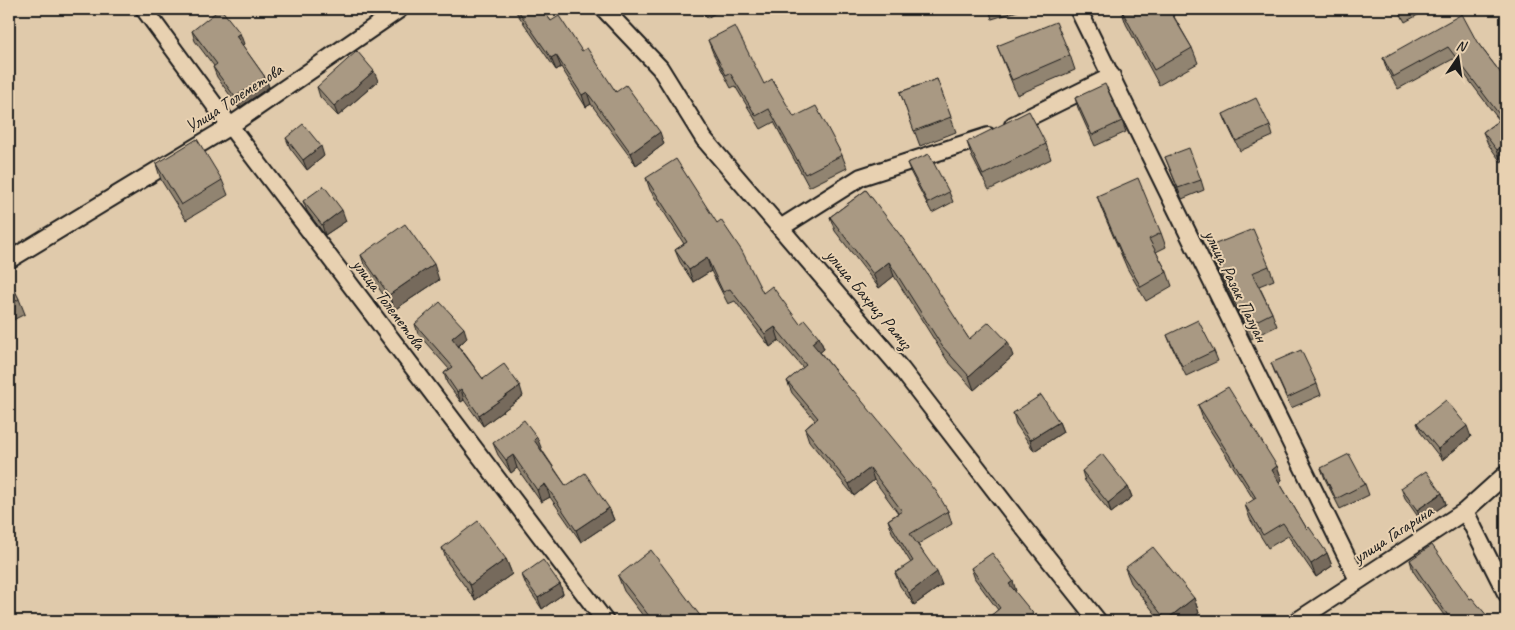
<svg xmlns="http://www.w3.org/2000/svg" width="1515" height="630" viewBox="0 0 1515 630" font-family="Caveat,sans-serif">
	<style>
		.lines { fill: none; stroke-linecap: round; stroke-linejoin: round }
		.minor-casing { stroke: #1c1c1c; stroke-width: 20 }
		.minor { stroke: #e8d1b1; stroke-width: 16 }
		.wall { fill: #918471; stroke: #1c1c1c }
		.shaded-wall { fill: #766b5c; stroke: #1c1c1c }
		.building { fill: #a99983; stroke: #1c1c1c }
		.labels { text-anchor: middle; stroke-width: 4; stroke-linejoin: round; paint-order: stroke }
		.street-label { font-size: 18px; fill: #1c1c1c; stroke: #e8d1b1 }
	</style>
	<rect width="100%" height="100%" fill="#e0caab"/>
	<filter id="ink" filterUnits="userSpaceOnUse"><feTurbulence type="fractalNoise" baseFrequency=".02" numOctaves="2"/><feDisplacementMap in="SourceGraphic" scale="10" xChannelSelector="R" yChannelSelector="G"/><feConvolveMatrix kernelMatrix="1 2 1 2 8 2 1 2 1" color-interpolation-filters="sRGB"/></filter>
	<g filter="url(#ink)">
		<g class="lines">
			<g class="minor-casing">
				<path id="minor" d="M144,9L230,126L605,621
					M604,9L660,68L704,139L902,370L1023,527L1098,621
					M1078,9L1358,580
					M1013,125L1112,76
					M782,227L861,177L988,136
					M9,260L230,126L400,9
					M1465,511L1506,593
					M1297,621L1465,511L1506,474"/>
			</g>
			<use href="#minor" class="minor"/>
		</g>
		<path class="wall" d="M514,9H542L551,21L582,51L616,92L664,144L636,165L591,104L586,107L561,67L556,70Z
			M701,9H722L707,18Z
			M989,9H1024L992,19Z
			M1121,9H1183L1173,15L1192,48L1198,63L1159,85L1126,24Z
			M1398,9H1429L1405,22Z
			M192,31L244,44L242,45L265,77L269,87L239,108L217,77L213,67L214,66L195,41Z
			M708,40L764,84L794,117L842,155L847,168L809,187L774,122L761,129L735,86L731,88L713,53Z
			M1477,42L1506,80V158L1501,162L1488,144L1483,132L1499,120L1453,59L1398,89L1387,70L1383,58Z
			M997,46L1070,55L1075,70L1017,95Z
			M937,79L956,132L920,146L900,92Z
			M378,81L338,116L320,97L317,87Z
			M1075,98L1122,121L1126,132L1095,146L1078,108Z
			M1223,114L1270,126L1273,136L1240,151L1227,124Z
			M286,138L324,156L307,170L290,148Z
			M967,142L1046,144L1051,159L989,190L972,157Z
			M1165,157L1201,180L1204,190L1182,199Z
			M907,163L949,192L953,202L932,213L911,173Z
			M156,164L222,180L228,195L186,220L161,180Z
			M646,178L717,223L763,293L800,324L819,337L824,349L820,352L948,511L952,524L918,544L942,585L914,605L900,586L895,573L911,563L892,532L888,520L898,513L874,480L854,496L809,441L805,429L815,420L792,393L787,381L803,368L779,340L770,347L735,301L728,304L711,271L693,282L680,262L675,250L684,244L650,190Z
			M866,190L969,339L1013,356L974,390L947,360L894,276L879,288L835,231L830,217Z
			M1097,196L1161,233L1166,247L1156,252L1167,272L1172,286L1146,301L1127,268L1102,210Z
			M303,201L346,221L325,235L307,211Z
			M1208,247L1269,266L1274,280L1259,286L1272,313L1277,326L1251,339L1213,261Z
			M361,255L439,280L394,310L366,270Z
			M9,279L19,299L25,314L9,322Z
			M415,324L467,338L459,346L483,379L523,396L483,426L464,400L461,402L447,383L444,373L449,369L418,334Z
			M1167,335L1214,351L1218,361L1186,376L1171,345Z
			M1271,363L1317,384L1321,395L1291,408L1275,373Z
			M1198,405L1277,466L1282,480L1279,482L1307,529L1327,553L1332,566L1316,577L1288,536L1268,548L1250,519L1245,505L1254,500L1203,419Z
			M1013,413L1059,422L1063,432L1034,451L1016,424Z
			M1417,423L1471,437L1442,460L1421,433Z
			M493,443L542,450L566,486L609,508L614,520L581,542L550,497L541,502L517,468L511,473L498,455Z
			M1321,468L1365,484L1369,495L1340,509L1325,479Z
			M1082,471L1128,487L1132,497L1111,513L1085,481Z
			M1401,488L1442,493L1446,504L1421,521L1405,498Z
			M442,548L506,559L512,574L475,600L448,563Z
			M1410,560L1470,599L1489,618L1490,621H1448L1413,571Z
			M971,568L1016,591L1015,592L1037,621H990L989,617L998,610L975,579Z
			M1125,568L1194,598L1199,613L1189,621H1161L1131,583Z
			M522,575L560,584L563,594L542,609L526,585Z
			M618,576L704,621H647L624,591Z"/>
		<path class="shaded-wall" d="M478,9H485L479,13Z
			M240,33L244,44L240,47L236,36Z
			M556,55L561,67L556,70L551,58Z
			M374,71L378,81L338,116L334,106Z
			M265,77L269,87L239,108L235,97Z
			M587,92L591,104L586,107L582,95Z
			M660,132L664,144L636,165L631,153Z
			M1506,143V158L1501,162L1497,150Z
			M321,146L324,156L307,170L303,160Z
			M342,210L346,221L325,235L322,225Z
			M707,258L711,271L693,282L689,270Z
			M889,262L894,276L879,288L873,274Z
			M434,264L439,280L394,310L389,295Z
			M775,327L779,340L770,347L765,334Z
			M464,328L467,338L456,348L452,338Z
			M819,337L824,349L817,355L812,343Z
			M1008,342L1013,356L974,390L969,376Z
			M520,386L523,396L483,426L479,415Z
			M461,389L464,400L461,402L457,392Z
			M1059,422L1063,432L1034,451L1030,440Z
			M1467,426L1471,437L1442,460L1438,449Z
			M537,437L542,450L538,452L534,440Z
			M513,455L517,468L511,473L506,460Z
			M1277,466L1282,480L1277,483L1272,470Z
			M870,468L874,480L854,496L849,484Z
			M545,484L550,497L541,502L537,490Z
			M1128,487L1132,497L1111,513L1108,503Z
			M1442,493L1446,504L1421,521L1417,510Z
			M609,508L614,520L581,542L576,530Z
			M1327,553L1332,566L1316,577L1311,564Z
			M506,559L512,574L475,600L470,585Z
			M937,572L942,585L914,605L909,593Z
			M1013,581L1016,591L1012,594L1009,584Z
			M560,584L563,594L542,609L538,598Z
			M1194,598L1199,613L1189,621H1167L1166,620Z
			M1036,617L1037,621H1031Z"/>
		<path class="building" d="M220,9H221L240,33L236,36L265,77L235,97L213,67L217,64L192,31Z
			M517,9H542L551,21L559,16L582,51L587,48L616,92L626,85L660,132L631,153L587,92L582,95L556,55L551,58Z
			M1121,9H1169L1192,48L1154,70Z
			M1462,14L1477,42L1506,80V143L1497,150L1483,132L1502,118L1448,47L1393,77L1383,58Z
			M1056,22L1070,55L1012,80L997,46Z
			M735,26L764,84L772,79L794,117L816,106L842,155L805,174L769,109L756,116L730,73L726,75L708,40Z
			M357,51L374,71L334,106L317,87Z
			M937,79L951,117L914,131L900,92Z
			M1105,84L1122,121L1092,135L1075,98Z
			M1256,98L1270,126L1236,141L1223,114Z
			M1029,111L1046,144L983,175L967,142Z
			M303,124L321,146L303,160L286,138Z
			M197,139L222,180L181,205L156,164Z
			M1189,148L1201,180L1178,188L1165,157Z
			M929,154L949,192L928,203L907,163Z
			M676,159L717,223L721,220L742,251L763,293L772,286L800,324L805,320L819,337L812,343L852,391L853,390L936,491L948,511L910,534L937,572L909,593L895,573L913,561L888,520L902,511L870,468L849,484L805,429L818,418L787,381L806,365L775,327L765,334L730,289L723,292L707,258L689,270L675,250L687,242L646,178Z
			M1138,178L1161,233L1149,239L1167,272L1141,287L1122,254L1097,196Z
			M324,186L342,210L322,225L303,201Z
			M866,190L913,252L969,339L989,322L1008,342L969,376L942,346L889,262L873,274L830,217Z
			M405,224L434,264L389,295L361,255Z
			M1253,229L1269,266L1252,273L1272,313L1246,326L1208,247Z
			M9,279L19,299L9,305Z
			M440,302L464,328L452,338L483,379L504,364L520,386L479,415L461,389L457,392L444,373L453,367L415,324Z
			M1198,320L1214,351L1182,366L1167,335Z
			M1301,350L1317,384L1287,398L1271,363Z
			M1228,387L1277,466L1272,470L1307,529L1309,527L1327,553L1311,564L1283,523L1263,535L1245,505L1256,498L1198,405Z
			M1041,395L1059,422L1030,440L1013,413Z
			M1446,400L1467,426L1438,449L1417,423Z
			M524,420L537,437L534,440L566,486L585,473L609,508L576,530L545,484L537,490L513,455L506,460L493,443Z
			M1102,454L1128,487L1108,503L1082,471Z
			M1349,454L1365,484L1336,499L1321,468Z
			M1426,471L1442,493L1417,510L1401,488Z
			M478,521L506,559L470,585L442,548Z
			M1432,545L1470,599L1472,598L1489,618L1485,621H1450L1447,618L1449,617L1410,560Z
			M1153,547L1194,598L1166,620L1125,568Z
			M651,550L704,621H658L656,619L653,621L618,576Z
			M992,553L1013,581L1009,584L1036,617L1031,621H992L989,617L1000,608L971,568Z
			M543,560L560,584L538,598L522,575Z"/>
	</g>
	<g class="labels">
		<g class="street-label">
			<text transform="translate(234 98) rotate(-33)" y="6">Улица Толеметова</text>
			<text transform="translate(1236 286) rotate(64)" y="6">улица Разак Палуан</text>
			<text transform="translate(869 299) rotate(50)" y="6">улица Бахриз Рамиз</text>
			<text transform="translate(389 304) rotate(53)" y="6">улица Толеметова</text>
			<text transform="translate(1393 534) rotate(-33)" y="6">улица Гагарина</text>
		</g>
	</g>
	<rect width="1515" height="630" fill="none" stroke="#e8d1b1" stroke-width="30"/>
	<rect x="15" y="15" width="1485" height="600" fill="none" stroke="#1c1c1c" stroke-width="2" filter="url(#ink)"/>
	<g transform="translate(1458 58) rotate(13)" stroke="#e8d1b1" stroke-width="4" paint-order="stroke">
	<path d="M0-4L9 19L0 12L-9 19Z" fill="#1c1c1c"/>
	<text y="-8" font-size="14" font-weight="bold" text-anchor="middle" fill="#1c1c1c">N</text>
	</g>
</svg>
